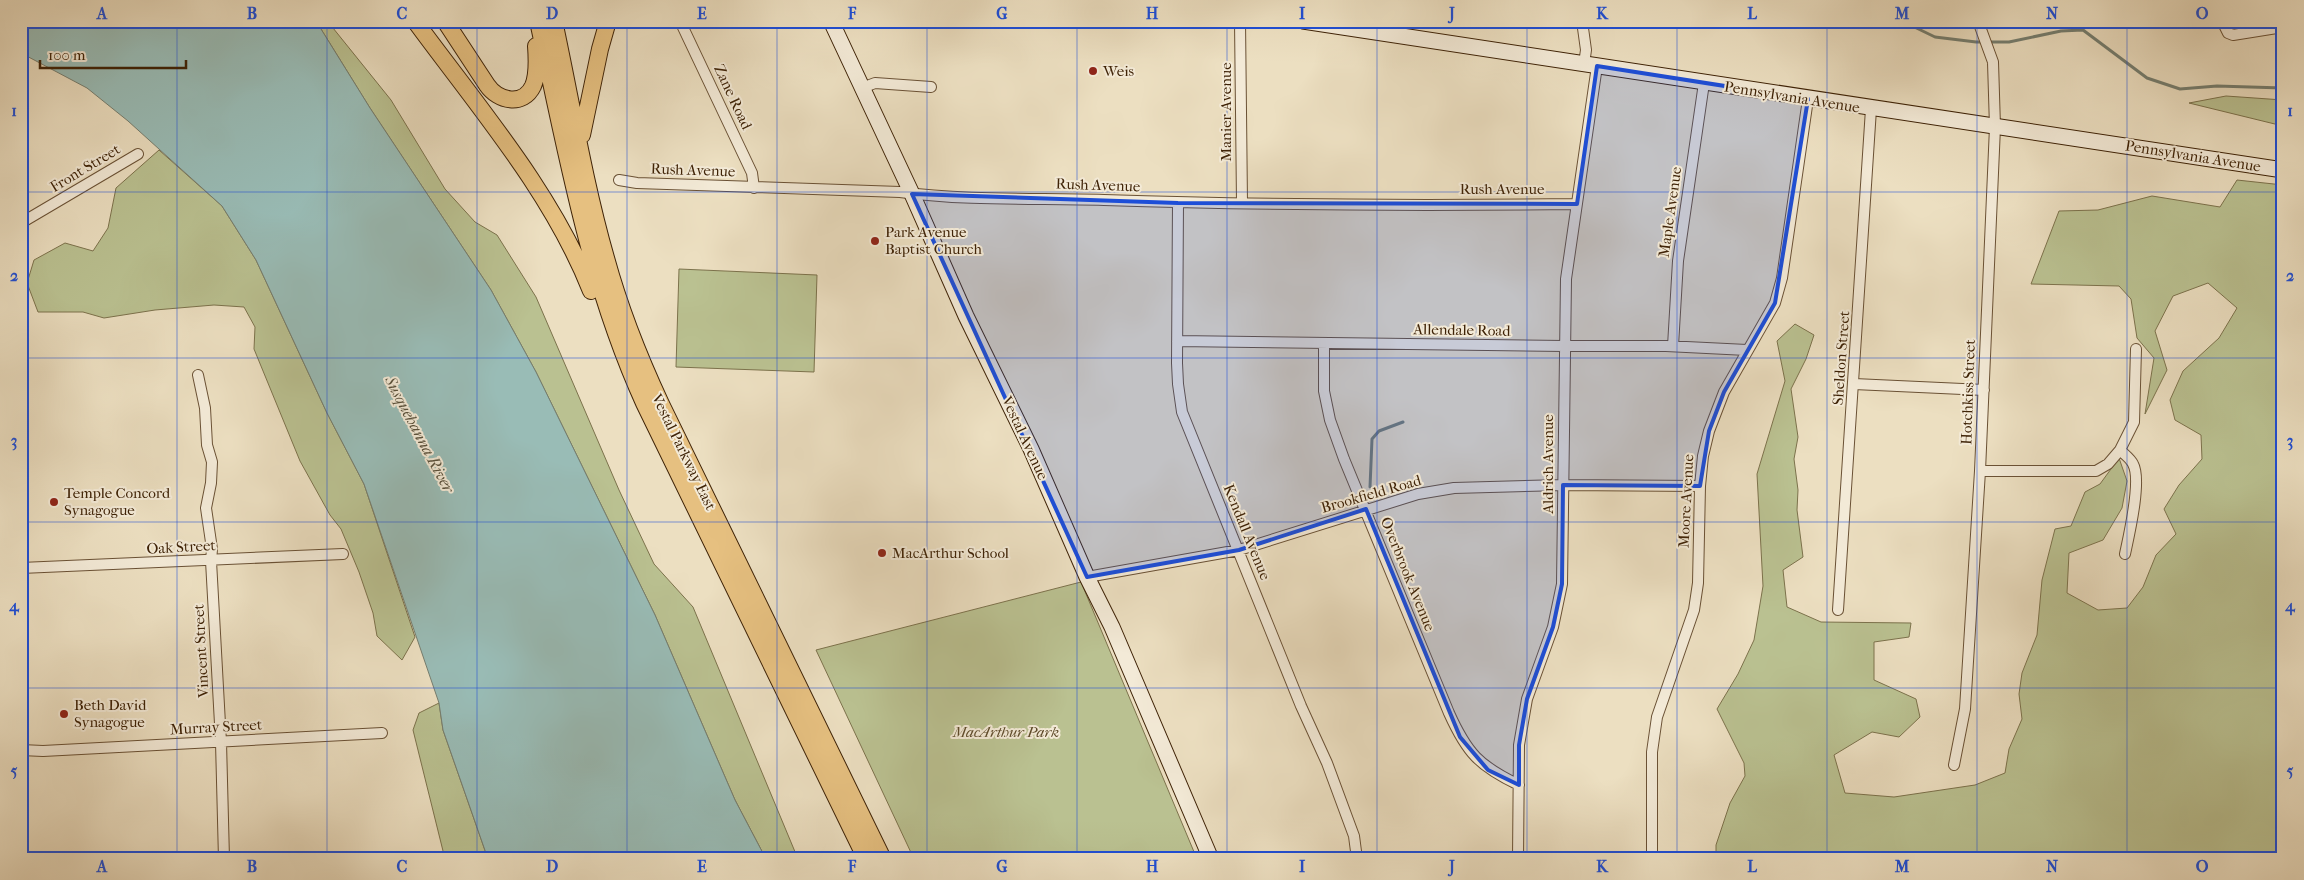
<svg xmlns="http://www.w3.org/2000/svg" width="2304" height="880" viewBox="0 0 2304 880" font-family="'IM FELL French Canon',serif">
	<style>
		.green { fill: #bac191; stroke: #7c724c }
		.water { fill: #99bcb6; stroke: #757e70 }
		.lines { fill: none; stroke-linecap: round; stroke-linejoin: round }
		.stream { stroke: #757e70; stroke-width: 3 }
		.street-casing { stroke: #6a5135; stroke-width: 12 }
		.secondary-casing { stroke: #3e2206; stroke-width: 17 }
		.primary-casing { stroke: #3e2206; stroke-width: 18 }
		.street { stroke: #f3ead7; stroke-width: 10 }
		.secondary { stroke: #f3ead7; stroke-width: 15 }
		.primary { stroke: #e6c080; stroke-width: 16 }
		.marked { fill: #1d4ed8; fill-opacity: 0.2; stroke: #1d4ed8; stroke-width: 4; stroke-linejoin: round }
		.grid { fill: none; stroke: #1d4ed8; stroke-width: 1; stroke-opacity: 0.55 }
		.poi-dot { fill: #8f2418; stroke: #f3ead7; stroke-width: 2 }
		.labels { text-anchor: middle; stroke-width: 4; stroke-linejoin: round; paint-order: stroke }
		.poi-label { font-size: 15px; fill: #3e2206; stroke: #f3ead7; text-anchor: start }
		.street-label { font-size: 15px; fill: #3e2206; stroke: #f3ead7 }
		.park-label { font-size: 15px; font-style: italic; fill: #5d4a29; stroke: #f3ead7 }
		.water-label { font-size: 16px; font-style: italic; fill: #59503b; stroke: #f3ead7 }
		.neatline { fill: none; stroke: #1d4ed8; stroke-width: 2 }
		.grid-label { font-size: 16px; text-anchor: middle; font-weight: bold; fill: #1d4ed8 }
	</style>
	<rect width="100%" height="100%" fill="#ecdfc1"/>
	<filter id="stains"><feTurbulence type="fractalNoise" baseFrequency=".004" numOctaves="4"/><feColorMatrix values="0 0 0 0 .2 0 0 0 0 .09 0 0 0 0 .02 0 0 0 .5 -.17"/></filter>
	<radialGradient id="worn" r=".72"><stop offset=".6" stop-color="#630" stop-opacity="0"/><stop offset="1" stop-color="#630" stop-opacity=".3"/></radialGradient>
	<path class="green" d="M316,21H330L333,28L391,100L445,189L475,222L497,235L536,297L619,490L654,564L693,607L798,859H766L735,800L655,615L536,372L491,290L370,108Z
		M2226,96L2283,100V126L2189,103Z
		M159,150L222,206L256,260L327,413L364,484L415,637L402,660L377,636L373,613L359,572L341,529L330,515L300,461L254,349L255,327L244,307L214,305L155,310L104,318L83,312H38L27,283L34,260L65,243L93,251L108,228L116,188Z
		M2237,180L2283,185V859H1716V845L1730,803L1745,776L1744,763L1717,709L1738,674L1754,640L1763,586L1757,474L1785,381L1777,341L1795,324L1814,335L1806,359L1791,389L1798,437L1794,459L1798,490L1797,510L1803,557L1783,570L1787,607L1821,622L1911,623L1909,637L1874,642V680L1916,699L1920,717L1899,737L1872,732L1834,755L1845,793L1894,797L1975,785L2005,773L2009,749L2022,719L2019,694L2022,673L2037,635L2042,580L2055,529L2071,526L2085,492L2100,484L2119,458L2127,481L2122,508L2103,540L2069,553L2067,593L2098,610L2127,608L2143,587L2156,555L2176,534L2164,509L2179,485L2202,459L2201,435L2175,420L2170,400L2183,371L2219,338L2237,308L2208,283L2173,296L2155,331L2167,370L2145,414L2154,358L2137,338L2131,299L2119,286L2031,284L2059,211L2098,210L2152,196L2220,207Z
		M679,269L817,275L814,372L676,367Z
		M1081,582L1197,859H914L816,650Z
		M439,703L443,730L488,859H445L413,730L419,713Z"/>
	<path class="water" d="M21,21H316L370,108L491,290L536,372L655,615L735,800L766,859H488L443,730L439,703L364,484L327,413L256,260L222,206L128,121L87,88L21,53Z"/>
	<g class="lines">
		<path class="stream" d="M1902,21L1935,37L1976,42H2009L2061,31L2083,30L2147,78L2180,89L2217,86L2283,88
			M1370,487L1372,439L1379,431L1403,422"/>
		<g class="street-casing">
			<path id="street" d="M680,21L752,173L754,188
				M1240,21L1242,203
				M1582,21L1586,50L1584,64
				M2222,21L2228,33L2233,35L2283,27
				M862,88L875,83L931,87
				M619,180L637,183L900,192C967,201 1036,198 1104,200C1261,205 1419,206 1577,204
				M1178,203L1177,363L1178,384L1182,412L1301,706L1327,763L1354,836L1357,859
				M21,223L138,154
				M1177,341L1564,346H1666L1747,350
				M1324,343V391L1330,420L1344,459L1449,713C1467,753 1479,766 1519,785
				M1673,346L1678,261L1704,83
				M198,375L205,408L207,445L212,462L211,483L206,508L212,549L211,561L221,742L224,859
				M1854,384L1984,390
				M1980,471H2096L2108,464L2120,450
				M2125,554C2129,535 2142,480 2133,464C2131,459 2124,454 2120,450L2134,422L2136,349
				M21,568L343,554
				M1087,577L1239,550L1418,494L1454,488L1563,485L1700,486
				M1838,610L1871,109
				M21,750L43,751L382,733
				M1954,765L1965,709L1980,471L1995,127L1993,62L1978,21
				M1518,859L1519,745L1527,699L1553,627L1562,584L1566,279L1597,66
				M1652,859V752L1657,717L1694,610L1698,583L1700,486L1703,456L1709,431L1724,392L1775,303L1782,278L1808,99"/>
		</g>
		<g class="secondary-casing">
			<path id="secondary" d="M831,21L912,194L966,316L1031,449L1087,577L1112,627L1211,859
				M1303,21L2283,170"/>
		</g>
		<g class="primary-casing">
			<path id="primary" d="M415,21C478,107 552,192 591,291
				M445,21L487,85C498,101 523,107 533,86C538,74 537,59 536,46
				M538,21C566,151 589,282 644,403L866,859
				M554,21C571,100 584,181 606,258C620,309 639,357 661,404L883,859
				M582,135L600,49L608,21"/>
		</g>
		<use href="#street" class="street"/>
		<use href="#secondary" class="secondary"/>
		<use href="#primary" class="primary"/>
	</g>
	<path class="marked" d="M1597,66L1808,99L1775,303L1724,392L1709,431L1700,486L1563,485L1562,584L1553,627L1527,699L1519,745V785L1488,770L1460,737L1366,509L1239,550L1087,577L912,194L1178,203L1577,204Z"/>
	<path class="grid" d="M177,21V859M327,21V859M477,21V859M627,21V859M777,21V859M927,21V859M1077,21V859M1227,21V859M1377,21V859M1527,21V859M1677,21V859M1827,21V859M1977,21V859M2127,21V859M21,192H2283M21,358H2283M21,522H2283M21,688H2283"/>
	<g class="poi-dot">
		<circle cx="1093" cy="71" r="5"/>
		<circle cx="875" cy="241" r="5"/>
		<circle cx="54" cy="502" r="5"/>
		<circle cx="882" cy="553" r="5"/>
		<circle cx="64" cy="714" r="5"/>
	</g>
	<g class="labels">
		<g class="poi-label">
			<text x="1103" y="76">Weis</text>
			<text x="885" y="237">Park Avenue<tspan x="885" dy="17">Baptist Church</tspan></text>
			<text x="64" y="498">Temple Concord<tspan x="64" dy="17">Synagogue</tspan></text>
			<text x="892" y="558">MacArthur School</text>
			<text x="74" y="710">Beth David<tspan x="74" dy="17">Synagogue</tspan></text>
		</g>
		<g class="street-label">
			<text transform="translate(733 97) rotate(65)" y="5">Zane Road</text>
			<text transform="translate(1792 97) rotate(9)" y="5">Pennsylvania Avenue</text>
			<text transform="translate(1226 112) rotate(-90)" y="5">Manier Avenue</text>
			<text transform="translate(2193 156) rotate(9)" y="5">Pennsylvania Avenue</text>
			<text transform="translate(85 168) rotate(-31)" y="5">Front Street</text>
			<text transform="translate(693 170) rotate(2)" y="5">Rush Avenue</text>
			<text transform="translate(1098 185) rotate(2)" y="5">Rush Avenue</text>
			<text x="1502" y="194">Rush Avenue</text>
			<text transform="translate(1670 212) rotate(-82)" y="5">Maple Avenue</text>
			<text transform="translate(1462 330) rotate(1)" y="5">Allendale Road</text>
			<text transform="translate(1841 358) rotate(-86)" y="5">Sheldon Street</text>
			<text transform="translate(1968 392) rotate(-88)" y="5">Hotchkiss Street</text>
			<text transform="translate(1025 438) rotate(65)" y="5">Vestal Avenue</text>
			<text transform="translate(684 452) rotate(64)" y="5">Vestal Parkway East</text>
			<text transform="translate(1548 464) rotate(-90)" y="5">Aldrich Avenue</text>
			<text transform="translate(1371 494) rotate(-16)" y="5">Brookfield Road</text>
			<text transform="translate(1686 501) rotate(-87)" y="5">Moore Avenue</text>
			<text transform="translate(1247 532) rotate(68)" y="5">Kendall Avenue</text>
			<text transform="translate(181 547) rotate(-3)" y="5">Oak Street</text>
			<text transform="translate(1408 574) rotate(68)" y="5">Overbrook Avenue</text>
			<text transform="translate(201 651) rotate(-93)" y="5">Vincent Street</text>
			<text transform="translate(216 727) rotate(-3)" y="5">Murray Street</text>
		</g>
		<g class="park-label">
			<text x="1006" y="737">MacArthur Park</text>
		</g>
		<g class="water-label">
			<text transform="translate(420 434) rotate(62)" y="6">Susquehanna River</text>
		</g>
	</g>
	<rect width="2304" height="880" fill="none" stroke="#ecdfc1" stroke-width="55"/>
	<path d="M40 60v8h146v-8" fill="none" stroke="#3e2206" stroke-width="2.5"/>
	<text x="48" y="60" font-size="15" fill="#3e2206" stroke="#f3ead7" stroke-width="4" paint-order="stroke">100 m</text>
	<rect x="28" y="28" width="2248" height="824" class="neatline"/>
	<g class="grid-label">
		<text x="102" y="19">A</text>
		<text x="252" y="19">B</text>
		<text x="402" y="19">C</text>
		<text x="552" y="19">D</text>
		<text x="702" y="19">E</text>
		<text x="852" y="19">F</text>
		<text x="1002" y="19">G</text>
		<text x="1152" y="19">H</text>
		<text x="1302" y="19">I</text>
		<text x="1452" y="19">J</text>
		<text x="1602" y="19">K</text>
		<text x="1752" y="19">L</text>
		<text x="1902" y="19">M</text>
		<text x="2052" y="19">N</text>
		<text x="2202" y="19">O</text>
		<text x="14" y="116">1</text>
		<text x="2290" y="116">1</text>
		<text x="14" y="281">2</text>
		<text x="2290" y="281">2</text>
		<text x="14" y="446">3</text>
		<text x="2290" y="446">3</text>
		<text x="14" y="611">4</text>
		<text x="2290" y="611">4</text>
		<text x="14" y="776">5</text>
		<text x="2290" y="776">5</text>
		<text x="102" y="872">A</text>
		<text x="252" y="872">B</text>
		<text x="402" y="872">C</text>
		<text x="552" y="872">D</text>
		<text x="702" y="872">E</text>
		<text x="852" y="872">F</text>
		<text x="1002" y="872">G</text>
		<text x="1152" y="872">H</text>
		<text x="1302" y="872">I</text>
		<text x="1452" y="872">J</text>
		<text x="1602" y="872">K</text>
		<text x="1752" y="872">L</text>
		<text x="1902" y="872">M</text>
		<text x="2052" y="872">N</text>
		<text x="2202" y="872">O</text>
	</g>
	<rect width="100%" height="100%" filter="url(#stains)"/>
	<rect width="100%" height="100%" fill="url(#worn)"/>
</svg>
